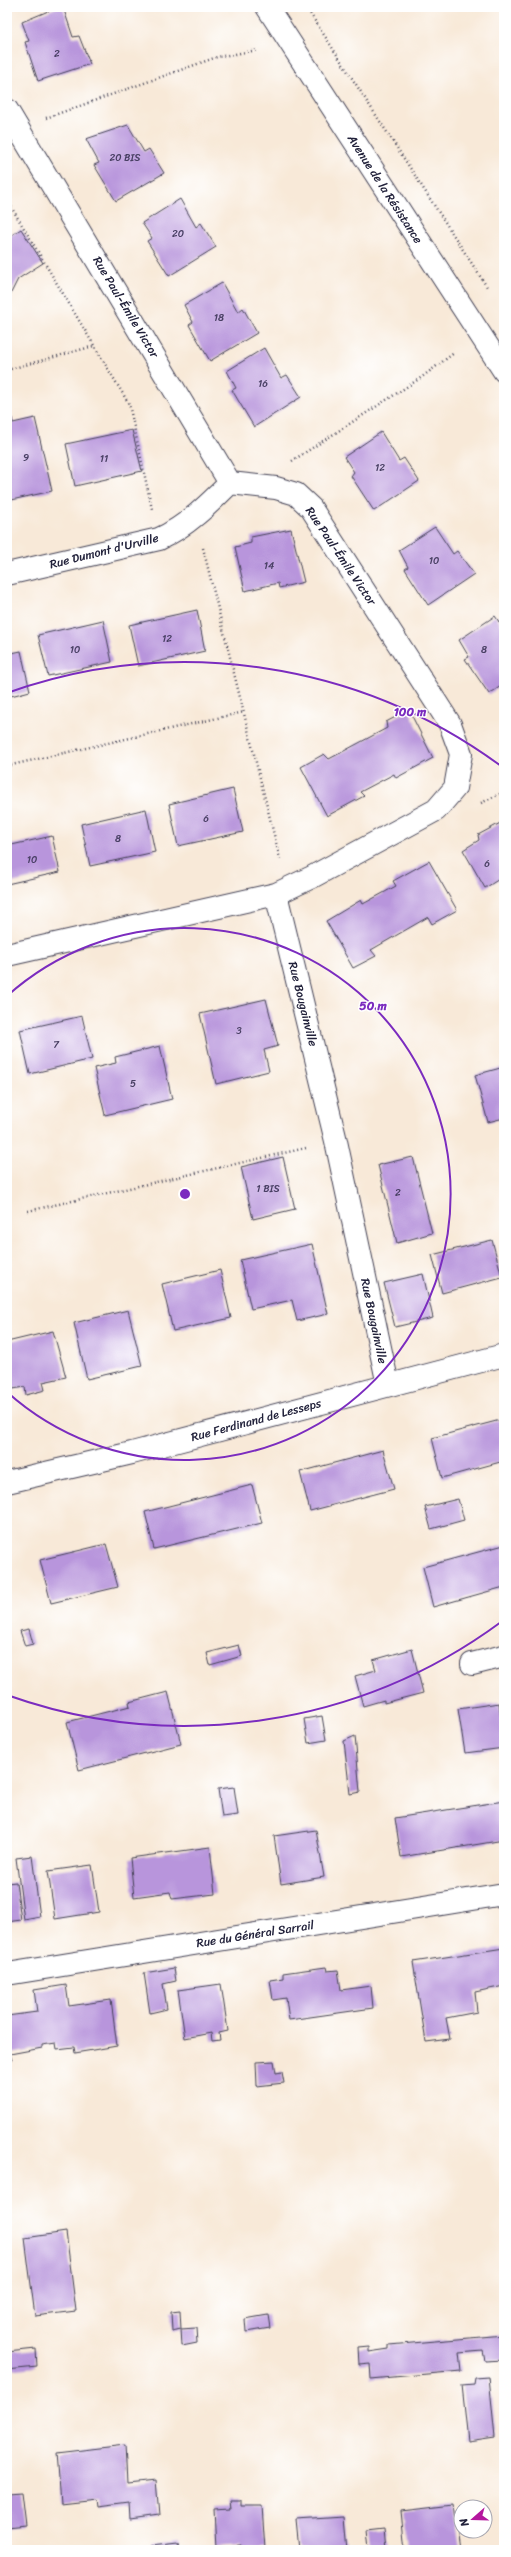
<svg xmlns="http://www.w3.org/2000/svg" width="511" height="2557" viewBox="0 0 511 2557" font-family="Sriracha,sans-serif">
	<style>
		.building { fill: #b895dc }
		.lines { fill: none; stroke-linecap: round; stroke-linejoin: round }
		.minor-casing { stroke: #424053; stroke-width: 24 }
		.path { stroke: #424053; stroke-width: 2.5; stroke-dasharray: 1 3; stroke-linecap: butt }
		.minor { stroke: #fff; stroke-width: 22 }
		.ring { fill: none; stroke: #7b2cbf; stroke-width: 2 }
		.labels { text-anchor: middle; stroke-width: 3; stroke-linejoin: round; paint-order: stroke }
		.number-label { font-size: 10px; fill: #483f63 }
		.street-label { font-size: 12px; fill: #22223b; stroke: #fff }
		.centre { fill: #7b2cbf; stroke: #fff; stroke-width: 2 }
		.ring-label { font-size: 12px; text-anchor: middle; font-weight: bold; fill: #7b2cbf; stroke: #fff; stroke-width: 3; stroke-linejoin: round; paint-order: stroke }
	</style>
	<rect width="100%" height="100%" fill="#fff"/>
	<filter id="ink" filterUnits="userSpaceOnUse"><feTurbulence type="fractalNoise" baseFrequency=".025" numOctaves="2"/><feDisplacementMap in="SourceGraphic" scale="8" xChannelSelector="R" yChannelSelector="G"/><feConvolveMatrix kernelMatrix="1 2 1 2 8 2 1 2 1" color-interpolation-filters="sRGB"/></filter>
	<filter id="wash" filterUnits="userSpaceOnUse"><feTurbulence type="fractalNoise" baseFrequency=".012" numOctaves="4" result="noise"/><feDisplacementMap in="SourceGraphic" scale="16" xChannelSelector="R" yChannelSelector="G"/><feGaussianBlur stdDeviation="0.9" result="paint"/><feColorMatrix in="noise" values="0 0 0 0 0 0 0 0 0 0 0 0 0 0 0 0 0 1.4 0 .05"/><feComposite in="paint" operator="in"/></filter>
	<g filter="url(#wash)">
		<rect width="100%" height="100%" fill="#f8e9d8"/>
		<g id="blocks">
			<path class="building" d="M58,7H63L73,37L79,36L90,64L38,81L25,42L29,41L22,22Z
				M128,125L144,152L149,149L164,173L116,201L94,165L99,163L86,139Z
				M180,199L196,227L201,223L216,247L169,276L147,241L152,238L142,223Z
				M21,229L43,263L18,279L7,301V238Z
				M222,283L238,312L243,308L257,333L210,361L189,325L193,322L184,305Z
				M264,348L281,378L287,375L301,397L254,427L232,390L236,388L227,371Z
				M12,418L13,423L35,418L52,491L7,501V419Z
				M132,430L142,471L75,486L66,444Z
				M381,432L399,461L404,458L419,481L374,511L351,476L354,472L344,457Z
				M435,527L453,554L457,551L474,574L428,605L405,569L408,567L399,550Z
				M291,529L304,582L279,588L278,583L245,591L235,547L251,543V537Z
				M197,610L205,651L138,666L129,625Z
				M495,616L504,629V684L489,694L465,659L469,657L459,640Z
				M103,620L112,662L48,676L38,635Z
				M21,651L30,691L7,697V654Z
				M409,710L433,758L396,778L394,774L360,792L364,796L327,816L301,767L324,754L329,759L387,728L386,722Z
				M233,789L243,832L178,846L169,804Z
				M146,809L155,852L90,866L81,824Z
				M504,821V876L485,888L463,850L479,840L478,835Z
				M52,836L60,872L7,884V846Z
				M429,861L457,910L432,924L428,917L371,950L376,956L353,968L326,921L361,900L363,904L396,886L393,881Z
				M266,999L278,1046L264,1050L269,1071L216,1084L200,1014Z
				M82,1016L92,1059L30,1074L20,1030Z
				M160,1046L172,1099L105,1115L94,1068L116,1063L115,1057Z
				M504,1067V1118L488,1122L475,1075Z
				M283,1157L295,1209L253,1219L241,1167Z
				M413,1157L432,1233L397,1243L378,1165Z
				M492,1240L502,1277L442,1293L432,1255Z
				M312,1244L328,1314L297,1321L292,1300L251,1309L240,1260Z
				M220,1270L231,1318L173,1331L162,1284Z
				M423,1274L433,1318L395,1327L384,1283Z
				M128,1310L142,1366L87,1379L74,1323Z
				M53,1331L66,1377L43,1382L45,1390L26,1395L25,1387L7,1390V1342Z
				M504,1419V1461L442,1478L432,1438Z
				M383,1450L394,1489L310,1511L300,1472Z
				M252,1485L262,1523L154,1549L145,1512Z
				M458,1499L464,1520L431,1529L425,1507Z
				M106,1544L118,1587L51,1603L40,1560Z
				M504,1545V1587L433,1607L423,1567Z
				M29,1629L33,1644L25,1646L20,1631Z
				M239,1645L242,1656L210,1665L207,1653Z
				M412,1649L423,1693L384,1703V1700L363,1706L355,1676L376,1670L373,1660Z
				M168,1692L181,1744L79,1770L67,1722L130,1706L129,1702Z
				M499,1703L504,1748L465,1753L458,1709Z
				M322,1716L326,1740L308,1743L304,1719Z
				M355,1736L360,1792L350,1794L344,1741Z
				M234,1787L238,1815L222,1817L218,1789Z
				M504,1801V1840L401,1857L395,1818Z
				M316,1830L324,1877L281,1884L274,1836Z
				M210,1847L215,1894L172,1899L170,1892L134,1897L130,1858Z
				M32,1856L40,1917L24,1920L16,1858Z
				M92,1865L99,1912L55,1919L48,1871Z
				M16,1882L21,1920L7,1922V1883Z
				M504,1948V1986L475,1992L477,2012L446,2018L450,2039L426,2042L413,1962Z
				M326,1967L327,1971L338,1970L341,1990L371,1986L373,2008L289,2020L286,1998L273,2000L270,1980L283,1978V1973Z
				M174,1968L176,1981L163,1984L167,2009L150,2013L144,1973Z
				M221,1984L228,2031L219,2033L220,2040L212,2041L211,2033L185,2038L178,1990Z
				M66,1985L69,2006L111,2000L117,2046L75,2053L74,2047L57,2049L56,2043L42,2045V2048L10,2054L12,2060L7,2061V2016L37,2012L34,1990Z
				M274,2061L276,2073L282,2072L284,2083L257,2086L256,2062Z
				M66,2232L76,2311L35,2316L25,2238Z
				M180,2311L181,2329L172,2331L171,2312Z
				M268,2315L270,2328L246,2332L245,2319Z
				M196,2328L197,2343L182,2346L181,2329Z
				M504,2335V2360L485,2361L483,2351L459,2353L461,2371L371,2379L370,2363L359,2364L358,2348L369,2347V2352L389,2349V2345Z
				M36,2349L37,2367L7,2370V2352Z
				M489,2377L495,2437L468,2441L462,2385L474,2384L475,2378Z
				M125,2445L127,2483L156,2480L159,2515L130,2519L129,2503L98,2507L97,2499L61,2503L57,2453Z
				M21,2493L25,2526L7,2528V2494Z
				M230,2500H241V2506H262L265,2549L242,2550L241,2546L216,2548L214,2509L231,2508Z
				M454,2505L460,2550H405L401,2511Z
				M344,2517L347,2550H299L296,2520Z
				M384,2528L386,2550H368L366,2530Z
				M179,2543L180,2550H153L152,2546Z"/>
		</g>
	</g>
	<g filter="url(#ink)">
		<use href="#blocks" fill-opacity="0" stroke="#424053" stroke-width="1"/>
		<g class="lines">
			<g class="minor-casing">
				<path id="minor" d="M267,7L504,371
					M7,110L230,483
					M230,483L276,488L296,494L311,508L450,724L461,754L455,788L436,810L312,877L276,894
					M7,574L159,539C187,526 208,505 230,483
					M7,955L276,894L336,1141L388,1385
					M7,1482L132,1453L504,1355
					M472,1664L504,1656
					M7,1974L504,1894"/>
			</g>
			<path class="path" d="M306,7L487,287
				M46,118L217,57L258,50
				M7,200L129,404L152,509
				M7,370L94,346
				M292,461L422,377L454,353
				M203,548L280,859
				M7,766L244,712
				M481,803L504,792
				M28,1211L306,1148"/>
			<use href="#minor" class="minor"/>
		</g>
	</g>
	<g class="ring">
		<path d="M7 996A266 266 0 1 1 7 1392"/>
		<path d="M501 1622A532 532 0 0 1 7 1695M7 693A532 532 0 0 1 501 766"/>
	</g>
	<g class="labels">
		<g class="number-label">
			<text x="57" y="57">2</text>
			<text x="125" y="161">20 BIS</text>
			<text x="178" y="237">20</text>
			<text x="219" y="321">18</text>
			<text x="263" y="387">16</text>
			<text x="26" y="461">9</text>
			<text x="104" y="462">11</text>
			<text x="380" y="471">12</text>
			<text x="434" y="564">10</text>
			<text x="269" y="569">14</text>
			<text x="167" y="642">12</text>
			<text x="75" y="653">10</text>
			<text x="484" y="653">8</text>
			<text x="206" y="822">6</text>
			<text x="118" y="842">8</text>
			<text x="32" y="863">10</text>
			<text x="487" y="867">6</text>
			<text x="239" y="1034">3</text>
			<text x="56" y="1048">7</text>
			<text x="133" y="1087">5</text>
			<text x="268" y="1192">1 BIS</text>
			<text x="398" y="1196">2</text>
		</g>
		<g class="street-label">
			<text transform="translate(385 189) rotate(57)" y="4">Avenue de la Résistance</text>
			<text transform="translate(126 307) rotate(59)" y="4">Rue Paul-Émile Victor</text>
			<text transform="translate(104 551) rotate(-14)" y="4">Rue Dumont d'Urville</text>
			<text transform="translate(341 556) rotate(56)" y="4">Rue Paul-Émile Victor</text>
			<text transform="translate(303 1004) rotate(76)" y="4">Rue Bougainville</text>
			<text transform="translate(374 1321) rotate(78)" y="4">Rue Bougainville</text>
			<text transform="translate(256 1420) rotate(-15)" y="4">Rue Ferdinand de Lesseps</text>
			<text transform="translate(255 1934) rotate(-9)" y="4">Rue du Général Sarrail</text>
		</g>
	</g>
	<circle cx="185" cy="1194" r="6" class="centre"/>
	<g class="ring-label">
		<text x="410" y="716">100 m</text>
		<text x="373" y="1010">50 m</text>
	</g>
	<rect width="511" height="2557" fill="none" stroke="#fff" stroke-width="24"/>
	<g transform="translate(473 2519) rotate(250)"><circle r="19" fill="#ffffff" stroke="#a7a7b1"/>
	<path d="M0-3L7 15L0 10L-7 15Z" fill="#b5179e"/>
	<text y="-6" font-size="11" font-weight="bold" text-anchor="middle" fill="#22223b">N</text>
	</g>
</svg>
